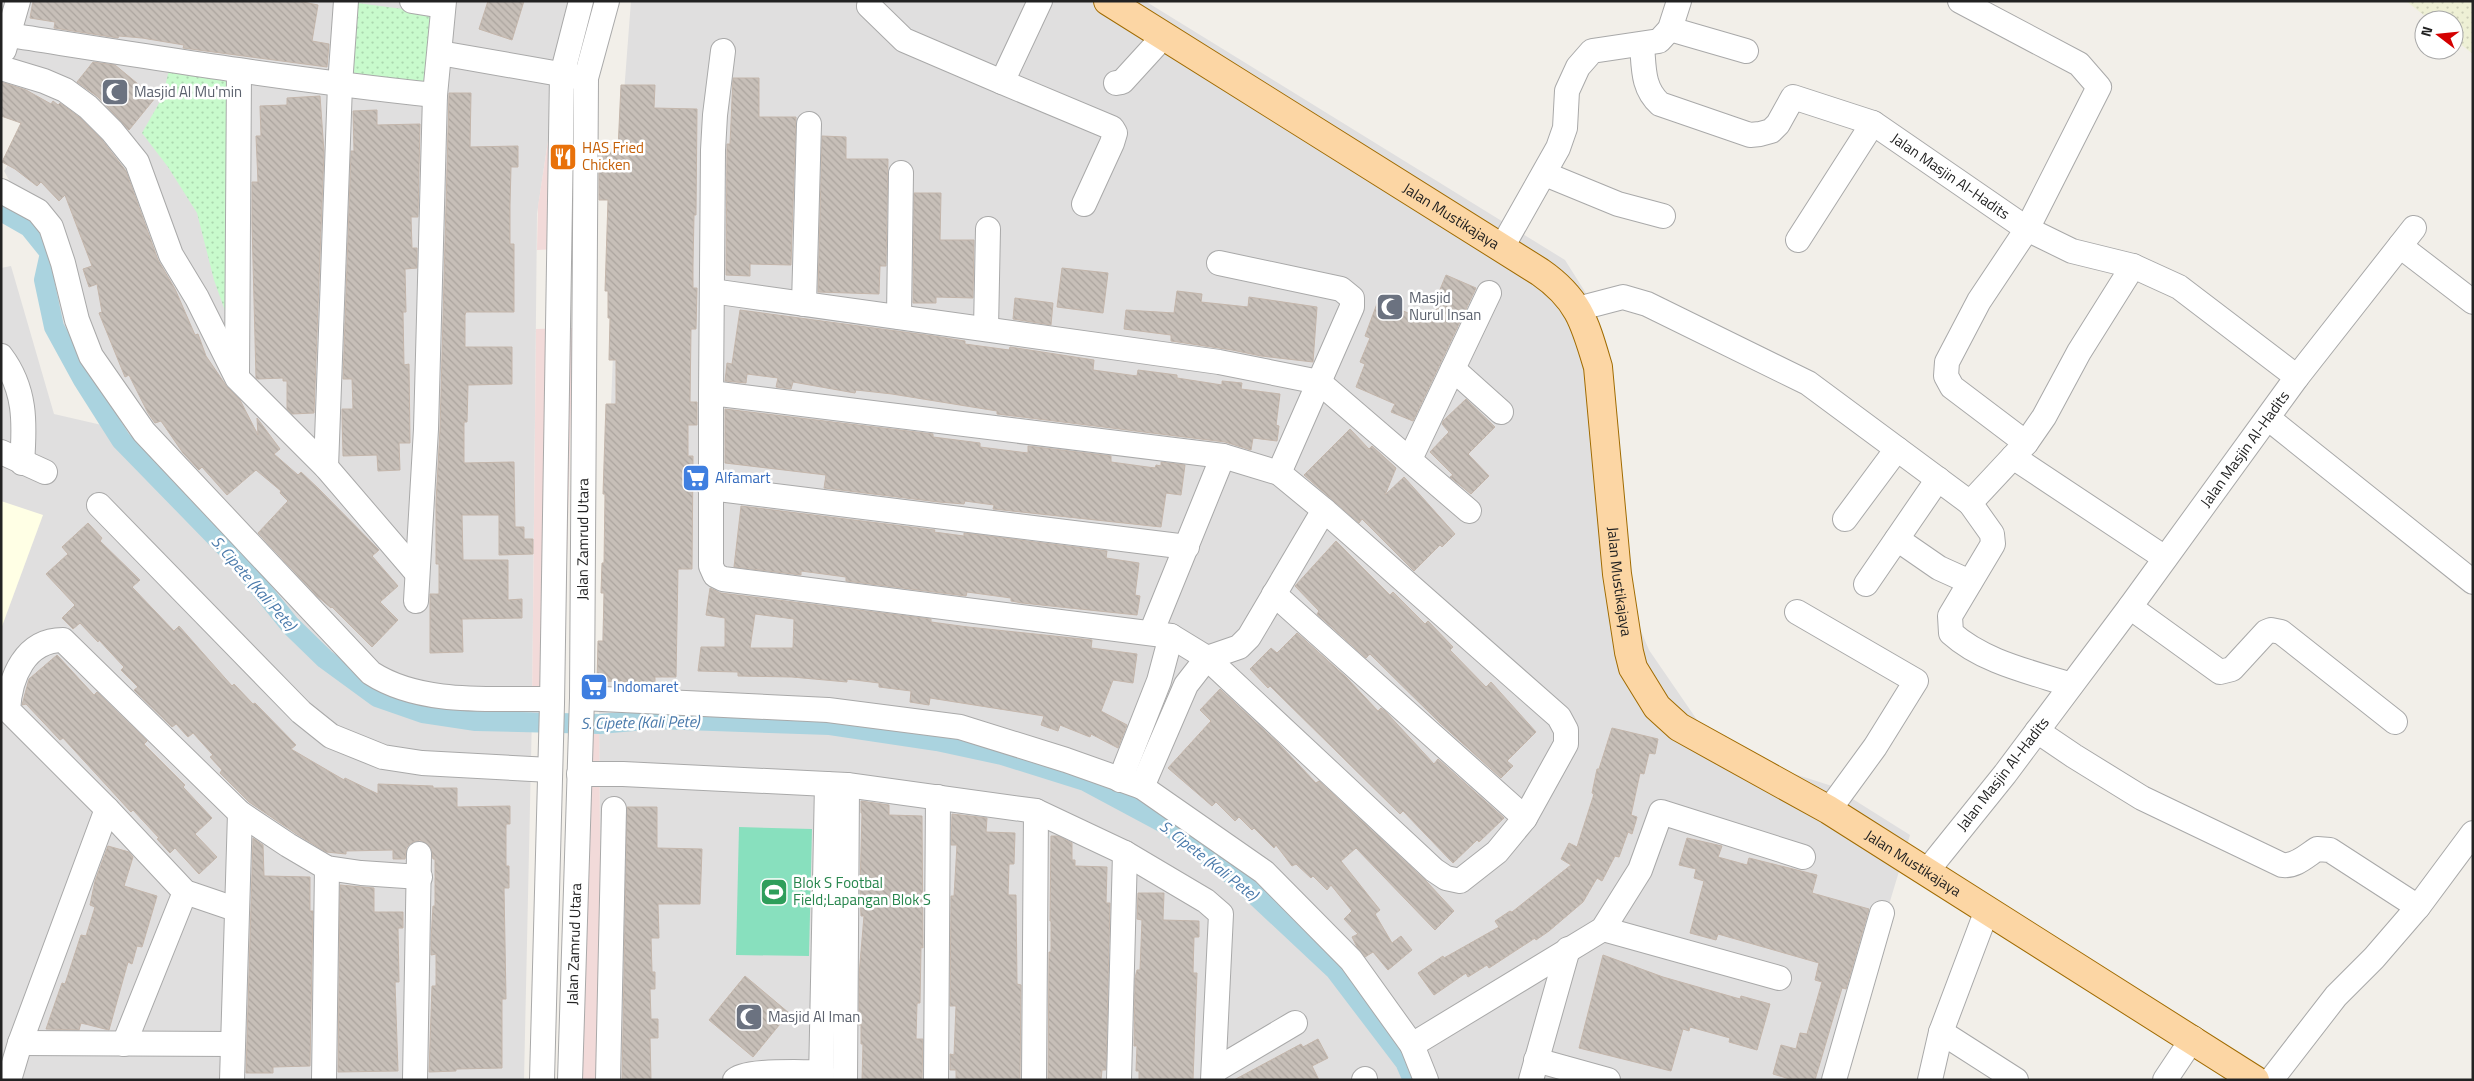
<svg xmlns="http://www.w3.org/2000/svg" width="2474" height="1081" viewBox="0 0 2474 1081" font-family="'Titillium Web',sans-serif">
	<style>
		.residential { fill: #e0dfdf }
		.commercial { fill: #f2dad9 }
		.education { fill: #ffffe5 }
		.farmland { fill: url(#farmland-dots) }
		.park { fill: url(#park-dots) }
		.pitch { fill: #88e0be }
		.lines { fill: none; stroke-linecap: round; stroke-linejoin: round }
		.canal { stroke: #aad3df; stroke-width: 20 }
		.building { fill: url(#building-back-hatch); stroke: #c4b6ab; fill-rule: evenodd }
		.minor-casing { stroke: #a9a9a9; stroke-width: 26 }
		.major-casing { stroke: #a06b00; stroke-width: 30 }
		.minor { stroke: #fff; stroke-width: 24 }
		.major { stroke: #fcd6a4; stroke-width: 28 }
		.labels { text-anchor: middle; stroke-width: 5; stroke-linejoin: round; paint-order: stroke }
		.worship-label { font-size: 15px; fill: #5b616d; stroke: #fff; text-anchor: start }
		.food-label { font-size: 15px; fill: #c56008; stroke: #fff; text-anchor: start }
		.street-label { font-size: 15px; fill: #222; stroke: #fff }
		.shop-label { font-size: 15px; fill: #366cbe; stroke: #fff; text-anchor: start }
		.leisure-label { font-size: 15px; fill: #27864d; stroke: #fff; text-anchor: start }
		.water-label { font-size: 16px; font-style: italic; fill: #4a7aab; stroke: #fff }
	</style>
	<defs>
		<pattern id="farmland-dots" width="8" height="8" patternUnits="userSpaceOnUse" patternTransform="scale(1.25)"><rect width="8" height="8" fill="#eef0d5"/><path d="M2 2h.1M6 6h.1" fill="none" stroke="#ccceb7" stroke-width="1.8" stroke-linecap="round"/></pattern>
		<pattern id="park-dots" width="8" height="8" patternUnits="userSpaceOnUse" patternTransform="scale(1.25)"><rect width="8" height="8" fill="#c8facc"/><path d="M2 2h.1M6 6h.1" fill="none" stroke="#acd6af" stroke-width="1.8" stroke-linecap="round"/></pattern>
		<pattern id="building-back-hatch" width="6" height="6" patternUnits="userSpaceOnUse" patternTransform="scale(1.25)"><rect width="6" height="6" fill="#c7bfb8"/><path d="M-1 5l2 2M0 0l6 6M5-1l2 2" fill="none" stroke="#aba49e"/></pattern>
	</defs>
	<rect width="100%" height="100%" fill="#f2efe9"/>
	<path class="residential" d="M1,1H569L537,214L532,714L524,1080H1V268L11,266L54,414L106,426L124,443L72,360L52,317L44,280L50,253L4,171L33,127L1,116Z
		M631,1H1145L1565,260L1589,298L1617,574L1649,650L1717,749L1832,786L1910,835L1836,1080H602L599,719L622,119Z"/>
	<path class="commercial" d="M581,38L575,248L537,250L538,206L551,122Z
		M573,328L563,713L532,714L536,329Z
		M599,719L602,1080H576L580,720Z"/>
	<path class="education" d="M1,501L43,515L1,629Z"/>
	<path class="farmland" d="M2406,1H2473V54L2454,39V20H2430Z"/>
	<path class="park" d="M357,3L434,13L424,84L353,76Z
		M169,70L228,80L229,322L214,280L197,213L168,167L142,133L162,98Z"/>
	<path class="pitch" d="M739,827L812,829L809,956L736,955Z"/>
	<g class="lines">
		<path class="canal" d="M1,211L29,227L50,253L44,280L54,327L83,380L121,440L236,558L290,625L325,659L377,697L423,713L476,721L600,724L656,719L830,725L937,741L1002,755L1085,781L1169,826L1241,882L1335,970L1405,1062L1413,1080"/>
	</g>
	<path class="building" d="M33,1H298L318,5L312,41L329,44L327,67L183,48L184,45L142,38L119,36L118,38L54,28L55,22L30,18Z
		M488,1H524L512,40L479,29Z
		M93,62L115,65L155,98L129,130L98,97L77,82Z
		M733,78H759V117H796L791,265L750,264V276L726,275L727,144H730Z
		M1,82L26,90L51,104L53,101L58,105L60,103L79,117L102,140L126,171L158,260L175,289L195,335L198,334L206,356L227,387L240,400L258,435L257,418L280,449L274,454L298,475L301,472L319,489L379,550L372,556L398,586L380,602L398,620L372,647L332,607L331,608L317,596L258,533L288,501L280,493L281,491L256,470L227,495L202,467L199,470L183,453L161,421L155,423L148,413L129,375L125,377L99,313L102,312L97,284L89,287L83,269L92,266L65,195L59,201L41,182L37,186L15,169L2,162L21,123L1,116Z
		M621,85H655L654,108L697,109L696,215H694L693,265V288H697L696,329H691L690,402H697V425H688V456H693L692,569H678L676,677H655V682L597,681L598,641H603L604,593H601L602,563H604L605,494H603L606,404H616V360H609L610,318H608V291H605L608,200H599V149H618Z
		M449,93H471L470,147L518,146V167H511L510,205V244H514V312H466L465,315V347H512V384L468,385L467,422H464V463L514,462L515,527H524V539H533V554L499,555V515H462L463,560H508V600L522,599V618L462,619L463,652L430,653V594H439V564H436V502L440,429Z
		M320,96L324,152L314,413L292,414L287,409V381H283V378L258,379L256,378L252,223V182H258L256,136H261L260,106L287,105V98Z
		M377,110V125L420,124L418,217H411L412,248H417V268L405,269L406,312H403L404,365L409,364L410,443H399L400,470L378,471L377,455L343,456L342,414V409H353L352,379H343L351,151H354L353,111Z
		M822,136L846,137V159H888L886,266H880L879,294L818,292Z
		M914,193H941L940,240H974L973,298L936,297V303H913Z
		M1062,268L1108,273L1103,313L1057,307Z
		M1446,275L1476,288L1413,421L1391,412L1395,404L1356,387L1365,364L1360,362L1370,338L1365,336L1378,301L1431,322L1443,293L1439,292Z
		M1177,291L1202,294L1201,302L1248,307L1249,297L1317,307L1313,362L1261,356L1232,350L1171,341V335L1124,329L1126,310L1174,313Z
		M1015,298L1053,303L1051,325L1013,319Z
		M740,310L934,336L965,341V344L1009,350L1010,347L1094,360L1093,370L1137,376L1138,370L1177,375V378L1222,385V381L1242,383L1241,389L1280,394L1276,425L1279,426L1277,441L1253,438L1251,450L1225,442L997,414V411L892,394L856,390L855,393L793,382L791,389L776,387L778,378L747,374L746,383L725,381L727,363L732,364Z
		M1466,399L1495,427L1468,454L1489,476L1471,494L1450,477L1453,475L1430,452L1449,432L1442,424L1443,421Z
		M725,409L933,434V437L980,443V447L1028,453V446L1111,456V462L1155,468L1156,465L1161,466V462L1185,465L1181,495L1166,493L1161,527L993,509L994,505L965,501L964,504L938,502L824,488L826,475L725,463Z
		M1350,429L1369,449L1372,446L1396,468L1385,495L1404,477L1455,534L1442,547L1440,545L1414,571L1362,519L1359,523L1304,475Z
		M741,506L935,530L934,532L964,536V533L1107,551L1106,558L1139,563L1135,595L1140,596L1137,615L1022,603L1011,601V598L967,592L966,596L846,581V577L801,571V575L734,567Z
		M88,523L102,538L100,541L140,580L132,587L174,631L179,626L232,686L234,684L253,704L255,703L296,745L291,749L344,780L345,778L378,794V784L433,786V788H457V807L510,806V824H506V866H509V888H504L506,999H502V1068L456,1069V1071L429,1072L432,986H436V954L431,955V940L433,906H435V859H433L431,848L426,843L420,840L413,842L407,847L405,859H393V850L346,851V854L326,852L295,833L249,802L220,773L222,770L210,757L213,755L193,733L188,737L176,724L172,727L134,690L138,687L121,670L124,667L99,640L98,642L80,623L73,629L62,618L75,605L46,574L68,554L62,547Z
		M1336,541L1390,595L1393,592L1425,624L1428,621L1453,647L1450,650L1486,687L1491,682L1536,732L1507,761L1513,766L1501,778L1440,723L1370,654L1366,658L1317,614L1319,611L1295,586Z
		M710,588L721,593L931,619V622L968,627L1092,640L1091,648L1137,654L1133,683L1113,680L1101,711L1127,725L1118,748L1091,734L1090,737L1060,725L1058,731L1041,725L1044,716L930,698L929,705L910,702L911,691L879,687V683L847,679V682L792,677L738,676V672L698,671L701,647H725V618L706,615ZM755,614L794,619L793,648H750Z
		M1297,633L1346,677L1378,711L1381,708L1385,711L1434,764L1438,759L1504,818L1479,842L1477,840L1453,863L1403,811L1400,814L1270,686L1268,688L1250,669L1271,648L1277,653Z
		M57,655L94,695L97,692L147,741L144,744L185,785L183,787L212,818L195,834L217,857L199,874L175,848L170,853L157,839L159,838L133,810L131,812L63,738L60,740L26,704L22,705L29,679Z
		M1220,689L1278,743L1316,783L1319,781L1427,882L1454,911L1435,930L1356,848L1341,861L1380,910L1375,914L1392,943L1401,936L1412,950L1388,970L1373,952L1365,957L1357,947L1352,937L1358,934L1344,919L1352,911L1331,885L1327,890L1313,876L1311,878L1296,864L1292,866L1276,845L1274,848L1254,828L1252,830L1239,817L1235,821L1216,802L1212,806L1168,768L1211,721L1200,710Z
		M1612,728L1658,739L1655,754L1649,753L1644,774L1640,773L1631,815L1637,817L1632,834L1628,832L1619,857L1615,856L1602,881L1597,878L1583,902L1549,931L1536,940L1535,938L1489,968L1487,965L1468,977L1466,973L1434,995L1418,973L1443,956L1444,958L1499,927L1495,921L1510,911L1512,912L1571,865L1561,859L1569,843L1577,847L1594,794L1592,793L1597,769H1599Z
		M861,801L889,805V815L922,816L923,948L921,947L920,1003H917L916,1039H923L922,1080H862L863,1044H861V1025H859V975L864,916H861L860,889L862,813H861Z
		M627,807H657V848L702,849L700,904H658L659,938H651L652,972H655V989H650L651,1019H658V1038H650L651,1080H622Z
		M952,814L987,818L986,832L1015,833L1014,864H1009L1008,895H1016L1017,984L1021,985L1020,1080H956V1070H950V1054L954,1055L956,1006H950L951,896H954L957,845H951Z
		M1051,836H1058L1072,843V860H1075V866L1107,867L1106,903H1110L1106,1070H1102L1101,1080H1048L1049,952H1051V921H1050Z
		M253,838L263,845L264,876L310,877V911H313L310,1066L273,1067V1073H246Z
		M1687,838L1722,846L1718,857L1747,865L1749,858L1817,875L1812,893L1869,909L1846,989L1842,988L1815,1080H1793L1773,1074L1781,1045L1796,1049L1800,1033L1807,1034L1822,982L1815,980L1819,963L1718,934L1716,940L1690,933L1704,881L1694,878L1696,869L1679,865Z
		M108,846L129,852L133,857L124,886L157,896L142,947L137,946L132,964L128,962L109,1030L81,1023L79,1030L46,1029L62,983L65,984L81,935L86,936L95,907L90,905L95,881Z
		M340,885L374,888V912H403V928H398L399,982H395L398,1071L338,1072Z
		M1138,893H1164L1163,920L1199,921V937H1194L1193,973H1197L1193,1080H1139V1071H1136L1137,1046H1134L1135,978L1137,970H1140L1142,920L1137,919Z
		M1603,955L1663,977L1740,999L1741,996L1770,1004L1757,1050L1729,1042L1730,1038L1690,1027L1689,1031L1683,1029L1671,1071L1579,1048Z
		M745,976L789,1013L753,1057L709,1020Z
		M1318,1039L1328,1058L1312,1066L1319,1080H1234L1301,1044L1303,1047Z"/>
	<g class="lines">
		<g class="minor-casing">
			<g id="minor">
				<path d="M412,1L443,6"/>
				<path d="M870,1L869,6L904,40L1002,82L1040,1"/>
				<path d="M1960,1L2079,64L2099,87L2027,229L1979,301L1947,362L1946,376L1952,387L2026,443"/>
				<path d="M1670,29L1746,51"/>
				<path d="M9,35C151,57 292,80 435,95"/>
				<path id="s1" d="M1642,45C1644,67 1642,88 1660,104L1750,135L1760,134L1771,131L1778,124L1793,97L1873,123L2027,229L2072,251L2133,266L2179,287L2297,377L2130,607L2005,774L1927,871"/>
				<path d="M4,50L18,1"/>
				<path d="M440,53L577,77"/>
				<path d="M1,68L44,81L65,90L88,107L112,131L137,162L171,255L197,298L237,378L326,467L417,573"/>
				<path d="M1002,82L1112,128L1115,133L1112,143L1084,204"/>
				<path d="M1116,83L1122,82L1164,36"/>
				<path d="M1545,174L1618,204L1663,216"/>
				<path d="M1,191L38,211L51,227L63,263L77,320L91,356L144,432L371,673C422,706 494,698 552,699"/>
				<path d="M1798,240L1873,123"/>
				<path d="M2400,246L2473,302"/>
				<path d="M1501,249L1558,148L1565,128L1567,91L1578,67L1592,51L1659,41L1670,29L1679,1"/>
				<path d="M1219,263L1341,289L1352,298V307L1279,473"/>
				<path d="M712,291L1219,362L1319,382L1469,511"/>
				<path d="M804,304L809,124"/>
				<path d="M1577,309L1623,297L1647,304L1808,383L1970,503L2026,443L2044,417L2079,352L2133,266"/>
				<path d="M899,317L901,173"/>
				<path d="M986,329L988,229"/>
				<path d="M1,356C26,389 25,423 22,463"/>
				<path d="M1453,369L1501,412"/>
				<path d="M237,374L239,71"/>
				<path d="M2297,377L2414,228"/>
				<path d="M711,393L1223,456L1279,473L1324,510L1559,717L1566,730V744L1525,818L1497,852L1460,881L1446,878L1434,870L1207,658L1171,636L723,579L715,575L711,566Z"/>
				<path d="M711,393L713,150L715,115L723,51"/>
				<path d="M2269,419L2473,582"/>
				<path d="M1,452L45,472"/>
				<path d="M2013,457L2165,558"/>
				<path d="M1410,459L1489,293"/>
				<path d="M326,467L340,85L346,1"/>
				<path d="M710,488L1187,547"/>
				<path d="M1970,503L1992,534L1993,544L1950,616L1951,633C1983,662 2031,672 2071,685"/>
				<path d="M99,505L301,712L331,736L383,757L422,763L550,770"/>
				<path d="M1845,519L1897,449"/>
				<path d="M1897,539L1939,568L1970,582"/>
				<path d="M1866,584L1938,479"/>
				<path d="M1274,594L1525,818"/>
				<path d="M416,601L426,429L435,95L444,1"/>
				<path d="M2130,607L2220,672L2232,669L2266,632L2271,630L2281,632L2395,722"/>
				<path d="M1797,612L1916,681L1875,747L1829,810"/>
				<path d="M1151,633L1223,456"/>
				<path d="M582,698L828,710L960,727L1066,760L1142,787L1264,872L1351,960L1412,1045L1426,1080"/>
				<path d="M2037,731L2074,756L2142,798L2282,865C2295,867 2306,856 2317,849L2330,850L2418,907"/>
				<path d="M579,774H623L847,785L845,1080"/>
				<path d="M1120,780L1159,681L1171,636"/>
				<path d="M847,785L1036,811L1125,853L1206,901L1221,914L1213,1080"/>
				<path d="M1142,787L1186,685L1207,658L1239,647L1249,637L1324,510"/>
				<path d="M235,909L185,892L107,809L8,710C10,677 25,640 63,640L240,813L288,845L327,868L361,873L420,877"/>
				<path d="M1603,929L1779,978"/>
				<path d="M1941,1032L2016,1080"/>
				<path d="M20,1043L233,1044"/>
				<path d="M124,1044L185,892"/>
				<path d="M1412,1045L1603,929L1640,870L1661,812L1803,857"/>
				<path d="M1536,1060L1608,1080"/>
				<path d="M1214,1071L1295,1023"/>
				<path d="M9,1080L20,1043L107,809"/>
				<path d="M232,1080L240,813"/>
				<path d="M324,1080L327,868"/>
				<path d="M415,1080L419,854"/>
				<path d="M542,1080L552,704L562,75L581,1"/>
				<path id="s2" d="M570,1080L582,698L586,78L607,1"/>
				<path d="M608,1080L614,809"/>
				<path d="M735,1080C744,1069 806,1073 822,1072"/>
				<path d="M821,1080L827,784"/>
				<path d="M936,1080L938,797"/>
				<path d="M1034,1080L1036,811"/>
				<path d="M1119,1080L1125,853"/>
				<path d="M1364,1080L1365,1079"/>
				<path d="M1531,1080L1568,949"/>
				<path d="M1834,1080L1882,913"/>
				<path d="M1930,1080L1941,1032L1987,910"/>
				<path d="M2165,1080L2193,1038"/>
				<path d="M2271,1080L2336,996L2374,958L2418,907L2473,833"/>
			</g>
		</g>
		<g class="major-casing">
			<g id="major">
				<path id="s3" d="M1108,1L1540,272C1579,299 1585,323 1598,367L1617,574L1629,652L1633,668L1657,707L1679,727L1829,810L2255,1080"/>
			</g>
		</g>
		<use href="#minor" class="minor"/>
		<use href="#major" class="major"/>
	</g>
	<defs>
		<g id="mosque-square" transform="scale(1.4375)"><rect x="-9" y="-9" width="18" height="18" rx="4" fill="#6b7280" stroke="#fff"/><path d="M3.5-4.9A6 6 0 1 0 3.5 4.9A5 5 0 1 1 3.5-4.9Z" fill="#fff"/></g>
		<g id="restaurant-square" transform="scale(1.4375)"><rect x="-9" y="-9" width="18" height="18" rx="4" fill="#e8710a" stroke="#fff"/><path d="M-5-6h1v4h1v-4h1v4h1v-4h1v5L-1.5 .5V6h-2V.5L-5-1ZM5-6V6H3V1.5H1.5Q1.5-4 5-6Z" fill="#fff"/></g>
		<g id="supermarket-square" transform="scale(1.4375)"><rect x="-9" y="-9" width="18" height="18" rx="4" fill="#3f7fe0" stroke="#fff"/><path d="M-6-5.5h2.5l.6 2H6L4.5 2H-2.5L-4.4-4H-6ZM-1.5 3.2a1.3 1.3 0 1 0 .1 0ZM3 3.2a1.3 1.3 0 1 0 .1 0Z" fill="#fff"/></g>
		<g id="stadium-square" transform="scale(1.4375)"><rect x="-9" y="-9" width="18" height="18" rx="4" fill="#2e9e5b" stroke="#fff"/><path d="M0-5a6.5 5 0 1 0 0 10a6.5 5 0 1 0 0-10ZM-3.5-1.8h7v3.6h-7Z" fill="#fff"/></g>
	</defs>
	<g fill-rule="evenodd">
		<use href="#mosque-square" x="115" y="92"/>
		<use href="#restaurant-square" x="563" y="157"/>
		<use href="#mosque-square" x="1390" y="307"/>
		<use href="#supermarket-square" x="696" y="478"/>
		<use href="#supermarket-square" x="594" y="687"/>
		<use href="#stadium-square" x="774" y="892"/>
		<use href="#mosque-square" x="749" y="1017"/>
	</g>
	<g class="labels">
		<g class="worship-label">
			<text x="134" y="97">Masjid Al Mu'min</text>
			<text x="1409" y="303">Masjid<tspan x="1409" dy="17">Nurul Insan</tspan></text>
			<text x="768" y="1022">Masjid Al Iman</text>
		</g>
		<g class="food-label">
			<text x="582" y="153">HAS Fried<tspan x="582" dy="17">Chicken</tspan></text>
		</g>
		<g class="street-label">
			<text dy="5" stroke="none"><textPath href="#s1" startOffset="399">Jalan Masjin Al-Hadits</textPath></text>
			<text dy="5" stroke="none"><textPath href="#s3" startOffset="405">Jalan Mustikajaya</textPath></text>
			<text transform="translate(2245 449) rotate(-54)" y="5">Jalan Masjin Al-Hadits</text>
			<text dy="5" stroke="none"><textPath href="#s2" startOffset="541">Jalan Zamrud Utara</textPath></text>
			<text dy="5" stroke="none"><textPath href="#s3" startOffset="840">Jalan Mustikajaya</textPath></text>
			<text transform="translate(2003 774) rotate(-52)" y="5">Jalan Masjin Al-Hadits</text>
			<text dy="5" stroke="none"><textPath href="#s3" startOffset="1274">Jalan Mustikajaya</textPath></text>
			<text dy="5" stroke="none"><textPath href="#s2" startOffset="136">Jalan Zamrud Utara</textPath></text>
		</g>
		<g class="shop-label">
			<text x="715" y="483">Alfamart</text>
			<text x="613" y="692">Indomaret</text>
		</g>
		<g class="leisure-label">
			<text x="793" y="888">Blok S Footbal<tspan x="793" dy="17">Field;Lapangan Blok S</tspan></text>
		</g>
		<g class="water-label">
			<text transform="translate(254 583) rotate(49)" y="6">S. Cipete (Kali Pete)</text>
			<text transform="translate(640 722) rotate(-1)" y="6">S. Cipete (Kali Pete)</text>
			<text transform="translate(1209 860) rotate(38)" y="6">S. Cipete (Kali Pete)</text>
		</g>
	</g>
	<rect width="2474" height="1081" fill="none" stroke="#222222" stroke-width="5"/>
	<g transform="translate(2439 35) rotate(286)"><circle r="24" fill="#ffffff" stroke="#a7a7a7"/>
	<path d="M0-4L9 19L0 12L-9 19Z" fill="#d40000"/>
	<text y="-8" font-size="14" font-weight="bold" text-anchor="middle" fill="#222222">N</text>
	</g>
</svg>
